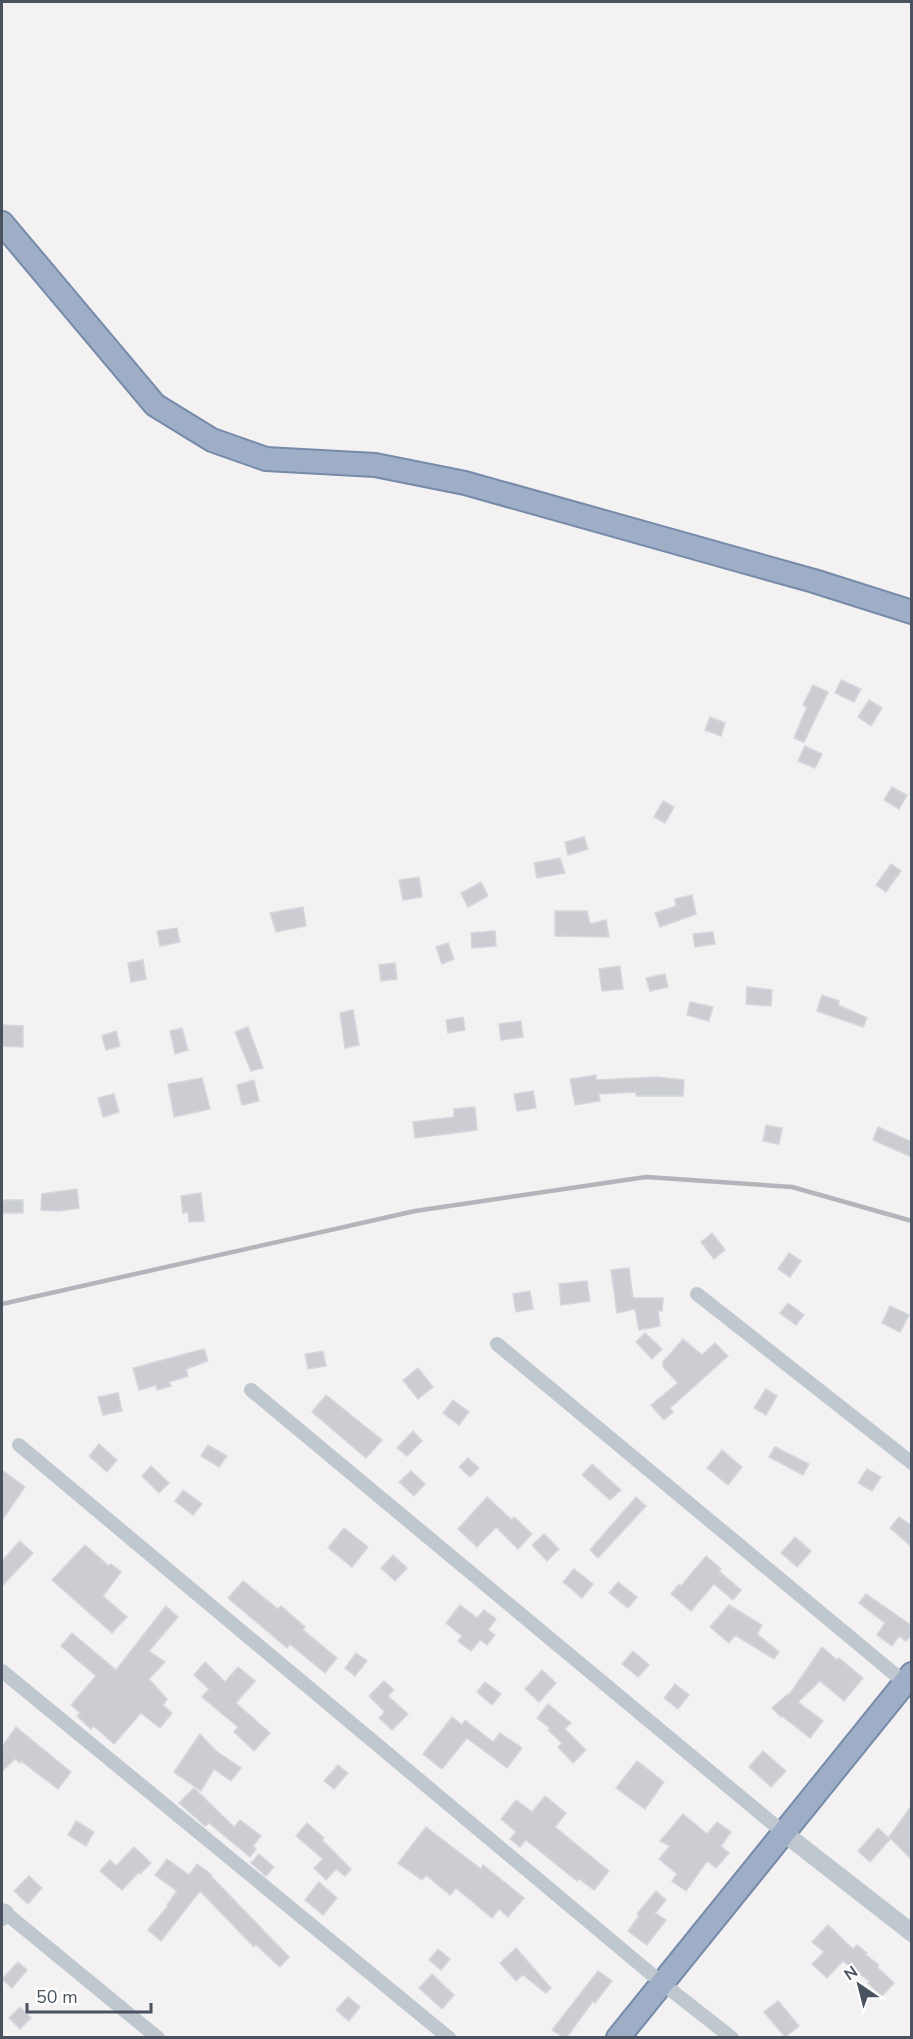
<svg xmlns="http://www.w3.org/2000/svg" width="913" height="2039" viewBox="0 0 913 2039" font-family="'Nunito Sans',sans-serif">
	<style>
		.building { fill: #cbcdd3; stroke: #d5d7dc; stroke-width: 1.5 }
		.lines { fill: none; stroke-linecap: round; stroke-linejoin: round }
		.trunk-casing { stroke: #768aa9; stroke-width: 26 }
		.minor { stroke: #bfc7cf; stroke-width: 14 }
		.tertiary { stroke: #bfc7cf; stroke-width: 18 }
		.trunk { stroke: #9eaec6; stroke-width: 22 }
		.rail { stroke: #b3b5bb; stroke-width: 4.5 }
	</style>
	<rect width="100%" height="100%" fill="#f3f1f1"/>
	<path class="building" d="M841,680L861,689L854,702L835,693Z
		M813,685L828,692L804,742L794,738L807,707L803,705Z
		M869,700L882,708L871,726L858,717Z
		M710,717L725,723L721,736L705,730Z
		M805,746L822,754L815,768L798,761Z
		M892,787L907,795L899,809L884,800Z
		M663,801L674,807L665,823L654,817Z
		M584,837L588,849L568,855L565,842Z
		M560,858L565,873L537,878L534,863Z
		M891,864L901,871L886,892L876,885Z
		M419,877L422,897L403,900L399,880Z
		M481,882L488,896L468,907L461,893Z
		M692,895L696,914L660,927L655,913L676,906L675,899Z
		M303,907L306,926L276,932L270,913Z
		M555,911H587L590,924L606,920L609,937L555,936Z
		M177,928L180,942L160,946L157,931Z
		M495,931L496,946L472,948L471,933Z
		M713,932L715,944L695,947L693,934Z
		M448,943L454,959L442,964L436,947Z
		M143,960L146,979L131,982L128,963Z
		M395,963L397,979L381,981L379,965Z
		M620,966L623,989L602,991L599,969Z
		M665,974L668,987L650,991L646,978Z
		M747,987L772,990L771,1006L746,1004Z
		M822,995L839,1001L838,1005L867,1018L863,1027L817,1011Z
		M690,1002L713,1007L709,1021L687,1015Z
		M353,1010L359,1045L345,1048L340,1013Z
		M463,1017L465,1030L448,1033L446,1020Z
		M521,1021L523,1037L501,1040L499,1024Z
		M2,1025L23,1026V1047L2,1046Z
		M248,1027L263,1068L251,1071L235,1032Z
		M182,1028L188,1050L175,1054L170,1031Z
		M116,1031L120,1046L106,1050L102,1036Z
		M596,1075V1080L657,1077L684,1080L683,1096H636V1092L599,1094L600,1101L575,1105L570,1079Z
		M202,1078L210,1109L174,1117L168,1084Z
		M254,1080L259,1101L242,1105L237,1085Z
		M533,1091L536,1108L517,1111L514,1094Z
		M114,1094L119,1112L103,1117L98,1098Z
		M475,1107L477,1130L415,1138L413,1122L454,1117V1109Z
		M766,1125L782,1128L779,1144L763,1141Z
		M878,1127L912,1142V1157L873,1140Z
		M77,1189L79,1208L59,1211L41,1210L42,1194Z
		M201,1193L204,1221L189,1222L188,1212L183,1213L181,1196Z
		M2,1200H23V1213H2Z
		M712,1233L725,1250L714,1259L701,1242Z
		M789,1253L801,1261L790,1277L778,1269Z
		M629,1268L633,1298H663L662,1311H658L660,1326L639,1330L635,1309L617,1313L611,1270Z
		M587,1281L590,1301L561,1305L559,1284Z
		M530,1291L533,1309L516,1312L513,1294Z
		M788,1303L804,1315L796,1325L780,1313Z
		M890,1306L909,1315L900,1332L882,1323Z
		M645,1333L662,1349L652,1359L636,1342Z
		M683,1339L702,1355L715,1343L728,1356L670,1408L673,1412L664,1420L651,1405L678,1383L663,1367V1362Z
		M204,1349L208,1361L186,1369L188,1376L169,1382L171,1386L157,1390L156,1385L139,1390L133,1368Z
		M323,1351L326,1366L308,1369L305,1354Z
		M418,1368L433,1387L418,1399L403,1380Z
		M766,1389L777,1396L766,1415L754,1408Z
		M118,1393L122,1411L103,1415L98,1397Z
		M326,1395L382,1440L366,1458L312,1412Z
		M453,1400L469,1412L459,1425L443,1413Z
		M413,1431L422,1441L407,1456L397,1448Z
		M99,1444L117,1460L107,1472L89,1456Z
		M208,1445L227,1456L219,1467L201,1456Z
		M775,1447L809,1464L803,1475L769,1457Z
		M722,1450L742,1467L728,1485L707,1468Z
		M468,1458L479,1468L470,1477L459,1467Z
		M592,1464L621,1490L610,1500L582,1475Z
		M151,1466L169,1483L159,1493L142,1476Z
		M867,1469L881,1477L872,1491L858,1483Z
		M2,1470L25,1487L2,1520Z
		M411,1471L425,1484L414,1496L399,1482Z
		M183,1490L202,1504L193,1515L175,1501Z
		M487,1497L512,1520L514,1517L532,1534L518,1549L496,1527L477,1547L458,1529Z
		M636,1497L646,1506L598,1558L590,1550Z
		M899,1517L912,1526V1547L890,1528Z
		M344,1528L368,1547L352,1567L328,1548Z
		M544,1534L559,1549L547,1561L532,1545Z
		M795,1537L811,1551L797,1567L781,1553Z
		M20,1541L33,1553L2,1586V1561Z
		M85,1545L109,1566L111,1564L121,1572L103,1596L127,1617L112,1633L52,1580Z
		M393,1555L407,1568L395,1581L381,1568Z
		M706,1556L721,1569L719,1571L741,1590L733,1600L714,1584L691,1611L671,1594L679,1584L681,1586Z
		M574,1569L593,1584L582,1598L563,1582Z
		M243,1581L278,1609L281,1606L305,1627L303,1630L337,1658L325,1673L290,1644L287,1648L228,1598Z
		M618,1582L637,1597L628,1608L609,1593Z
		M866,1594L912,1626V1634L906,1641L899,1636L892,1646L877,1635L885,1623L859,1603Z
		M460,1605L477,1618L484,1610L496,1619L488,1630L495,1635L487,1645L480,1640L471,1651L458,1641L462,1636L446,1623Z
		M729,1605L762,1625L757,1634L779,1652L774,1659L735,1635L729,1643L710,1627Z
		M166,1606L178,1617L149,1651L165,1662L149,1679L167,1699L163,1705L172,1713L160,1728L141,1713L114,1744L94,1726L91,1729L77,1716L80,1713L71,1705L96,1676L61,1646L72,1633L116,1670Z
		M822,1647L837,1660L839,1658L863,1678L844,1701L820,1681L798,1702L823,1721L810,1738L782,1716L781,1717L772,1708L788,1694L789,1695Z
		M633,1651L649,1665L638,1677L622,1664Z
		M356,1653L367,1661L355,1676L345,1668Z
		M205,1662L225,1682L238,1667L255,1681L236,1703L270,1733L254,1751L234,1732L238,1727L202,1697L209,1689L194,1675Z
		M542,1670L556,1683L539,1702L525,1689Z
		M384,1681L394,1690L388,1696L408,1714L392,1730L379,1718L385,1712L369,1696Z
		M485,1682L501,1694L492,1705L477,1692Z
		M675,1684L689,1695L678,1709L664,1698Z
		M548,1704L571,1723L565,1729L586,1750L573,1763L558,1747L562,1743L548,1730L550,1728L537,1718Z
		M452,1717L462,1725L465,1720L493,1742L500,1733L522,1748L507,1768L467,1738L442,1769L423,1754Z
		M16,1727L71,1772L58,1789L21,1761L20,1763L15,1759L2,1771V1747Z
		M200,1734L216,1751L241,1768L231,1781L214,1769L201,1791L174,1772Z
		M763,1751L786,1771L771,1787L749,1767Z
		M637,1761L664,1782L645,1809L616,1788Z
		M338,1765L348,1773L334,1789L324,1781Z
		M194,1788L234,1827L240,1820L261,1836L253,1846L256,1849L250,1857L209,1823L205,1826L179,1803Z
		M545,1796L566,1813L555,1827L609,1871L594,1890L579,1879L577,1881L526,1840L520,1847L510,1839L516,1832L501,1819L516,1800L532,1812Z
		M912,1805V1860L889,1837Z
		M683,1814L707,1834L717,1822L731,1832L721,1846L729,1853L716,1868L707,1861L686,1891L672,1881L677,1874L659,1859L670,1846L660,1841Z
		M76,1821L94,1832L86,1846L68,1835Z
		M307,1823L324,1838L322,1840L351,1869L345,1876L336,1869L326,1880L314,1868L323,1859L296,1836Z
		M426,1827L481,1869L483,1865L524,1898L508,1917L499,1909L492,1918L456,1888L450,1895L426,1875L422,1880L398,1863Z
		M878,1828L890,1839L870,1862L858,1851Z
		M134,1847L151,1863L140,1874L139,1872L122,1890L100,1871L110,1860L116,1866Z
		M259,1854L274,1867L266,1876L251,1863Z
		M167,1859L189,1875L197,1864L212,1875L211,1876L289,1957L280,1967L256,1945L254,1947L200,1891L161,1941L148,1930L168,1906L167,1905L177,1891L155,1875Z
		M29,1876L42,1888L28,1904L14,1891Z
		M319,1882L337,1898L323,1915L305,1900Z
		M656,1891L666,1900L655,1913L666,1920L647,1945L628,1931L639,1916L637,1914Z
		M828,1925L853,1949L857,1945L867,1953L865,1954L879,1965L877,1967L894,1983L882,1996L868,1983L869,1981L843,1961L827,1978L812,1964L824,1952L812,1942Z
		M516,1948L551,1988L546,1993L523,1975L516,1981L500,1963Z
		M438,1949L450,1959L441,1970L429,1960Z
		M18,1962L27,1970L12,1988L2,1979Z
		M598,1971L612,1981L595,2003L593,2001L567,2037H563L552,2030Z
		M432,1974L454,1995L442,2009L419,1988Z
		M348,1997L360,2007L349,2021L336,2010Z
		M778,2001L799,2026L785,2037L764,2012Z
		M20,2007L31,2018L20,2029L9,2018Z"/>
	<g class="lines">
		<g class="trunk-casing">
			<path id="trunk" d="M2,223L155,405L212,440L266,459L375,465L465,483L814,581L912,612
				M618,2038L912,1674"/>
		</g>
		<path class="minor" d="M697,1294L912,1463
			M497,1344L909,1686
			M251,1390L784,1833
			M19,1445L662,1983L732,2038
			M2,1671L449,2038
			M2,1910L158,2038"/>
		<path class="tertiary" d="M784,1833L912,1933
			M2,1917L5,1913"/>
		<use href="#trunk" class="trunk"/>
		<path class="rail" d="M2,1304L415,1211L646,1177L792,1187L912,1221"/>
	</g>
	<rect width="913" height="2039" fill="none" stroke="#49525e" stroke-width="6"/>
	<g transform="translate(859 1985) rotate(325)" stroke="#ffffff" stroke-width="4.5" paint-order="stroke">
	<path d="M0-4.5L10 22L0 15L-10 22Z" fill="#49525e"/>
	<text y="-9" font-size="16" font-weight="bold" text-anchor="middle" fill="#49525e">N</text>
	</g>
	<path d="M27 2003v9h124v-9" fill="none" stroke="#49525e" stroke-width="3"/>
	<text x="36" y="2003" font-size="18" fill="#49525e" stroke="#ffffff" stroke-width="4.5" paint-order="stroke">50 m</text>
</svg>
